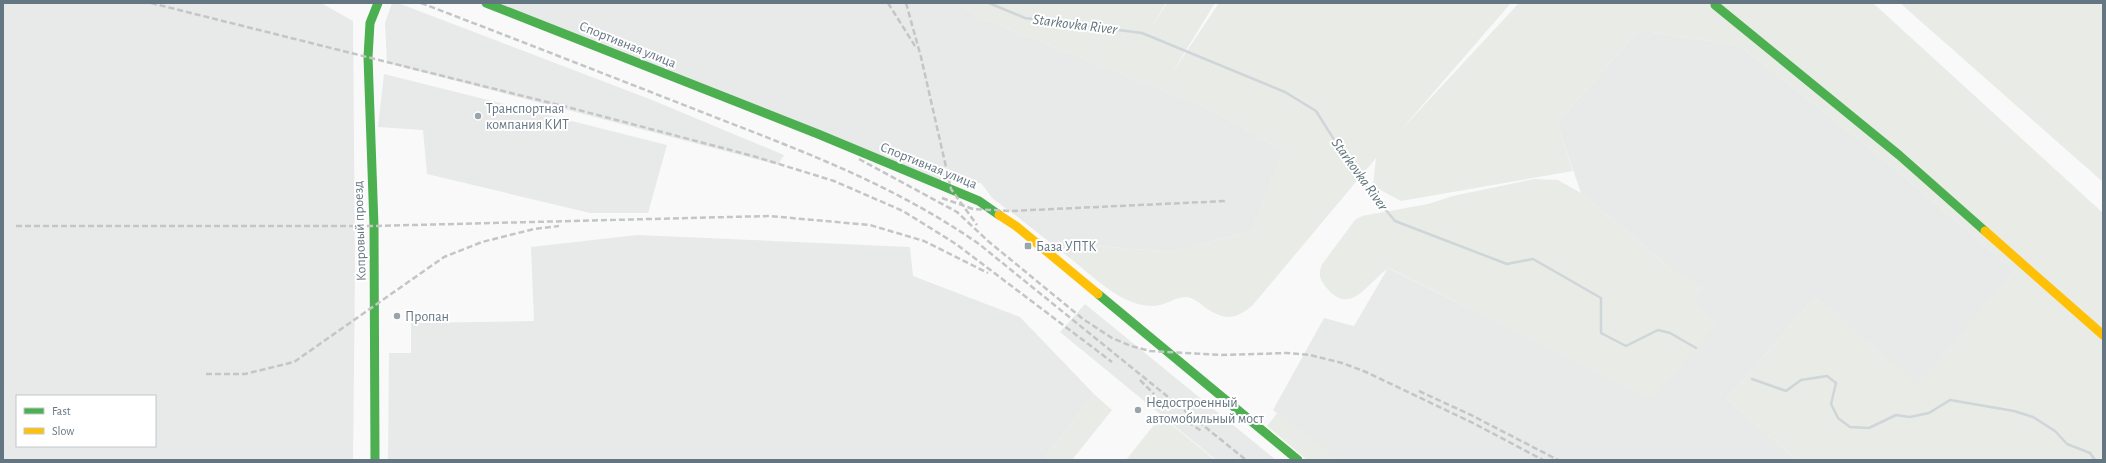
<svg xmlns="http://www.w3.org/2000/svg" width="2106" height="463" viewBox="0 0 2106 463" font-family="'Alegreya Sans',sans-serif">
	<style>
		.built { fill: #e8e9e9; fill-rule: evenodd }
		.green { fill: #e8ebe6 }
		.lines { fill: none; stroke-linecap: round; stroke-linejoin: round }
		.stream { stroke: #ced6d9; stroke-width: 2.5 }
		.fast { stroke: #4caf50; stroke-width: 9 }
		.slow { stroke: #ffc107; stroke-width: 9 }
		.rail { stroke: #c3c5c6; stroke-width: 2.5; stroke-dasharray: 6 3; stroke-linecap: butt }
		.poi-dot { fill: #99a4ac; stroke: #fff; stroke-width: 1.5 }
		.labels { text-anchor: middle; stroke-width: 4; stroke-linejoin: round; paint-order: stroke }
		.street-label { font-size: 14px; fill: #657683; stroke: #fff }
		.poi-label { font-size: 14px; fill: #657683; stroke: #fff; text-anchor: start }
		.water-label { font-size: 15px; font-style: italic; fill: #60757c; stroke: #fff }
	</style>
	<rect width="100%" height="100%" fill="#f9f9f9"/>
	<path class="built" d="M3,3H321L353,21L355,269L353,460H3ZM17,396H155V446H17Z
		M392,3H398L652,100L784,155L778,165L387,63L385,23Z
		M497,3H957L979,17L1199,104L1284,150L1252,230L1174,252L1082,245L1071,259L1015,215L993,199L981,183L939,180Z
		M1639,30L1740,46L1870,148L2015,271L1918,385L1815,297L1727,399L1796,460H1335L1273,410L1324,318L1354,326L1388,268L1652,399L1717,323L1692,301L1681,277L1581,193L1557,123Z
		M384,74L667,145L648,213H590L427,174L423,130L378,127Z
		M637,235L910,247L913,276L1020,317L1094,394L1043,460H388L389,353H411V323L534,321L531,247Z
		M1085,304L1276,460H1216L1060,332Z"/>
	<path class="green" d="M957,3H1166L1148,33L1167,3H1215L1172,73L1219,3H1511L1400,131L1519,3H1873L2103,213V460H1796L1727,399L1815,297L1918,384L2015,271L1870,148L1740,46L1639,30L1557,123L1573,171L1401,201L1373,186L1376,158L1252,306C1233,321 1223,320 1203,306C1199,302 1193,298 1187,297C1176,297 1165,305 1155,306C1122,307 1094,277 1071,259L1082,245L1174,252L1252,230L1284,150L1199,104L979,17Z
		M1900,3H2103V182Z
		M1534,179L1558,180L1581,193L1681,277L1685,273L1703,288L1692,301L1718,323L1652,400L1389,268C1367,282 1351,319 1325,286C1319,278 1318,272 1323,263L1355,220L1362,216L1428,204L1453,196Z
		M1094,394L1112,410L1072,460H1043Z
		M1278,412L1336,458L1339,460H1307L1267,426Z
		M1161,416L1215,460H1126Z"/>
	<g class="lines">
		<path class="stream" d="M989,3L1025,18L1142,33L1285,92L1316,111L1355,173L1395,221L1507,264L1533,259L1601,298V333L1626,346L1658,330L1670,333L1696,348
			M1752,379L1786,391L1801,380L1827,376L1836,383L1831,404L1838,418L1850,427L1869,428L1896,415L1910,417L1929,413L1950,400L2014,411L2033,417L2055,431L2067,444L2090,453L2095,460"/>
		<path class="fast" d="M486,3L818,134L979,201L999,215
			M1715,5L1899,155L1985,231
			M1098,294L1298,460
			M375,460L374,226L368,57L370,23L378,3"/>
		<path class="slow" d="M999,215L1016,226L1098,294
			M1985,231L2103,335"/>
		<path class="rail" d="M151,3L571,108L753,156L834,181L903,211L956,244L1112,362
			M421,3C518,40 615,78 712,116C807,153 894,185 979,244L1246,460
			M888,3L915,46
			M906,3L921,57L951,189L977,225
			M859,159L957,212L988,241L1083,319L1112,338L1131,346L1150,351L1221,355L1287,353L1310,355L1342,363L1366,372L1475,424L1543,460
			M942,198L973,209L1011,211L1226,201
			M16,226H374L769,216L870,225L924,241L988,273
			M206,374H245L294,362L444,257L482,242L534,229L559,226
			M1140,380L1154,394
			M1419,391L1471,415L1558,460
			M1188,422L1203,432"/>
	</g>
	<g class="poi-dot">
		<circle cx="478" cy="116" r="4"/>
		<rect x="1024" y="242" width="8" height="8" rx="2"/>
		<circle cx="397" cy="316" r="4"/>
		<circle cx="1138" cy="410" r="4"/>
	</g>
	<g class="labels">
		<g class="street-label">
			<text transform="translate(628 44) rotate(22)" y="5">Спортивная улица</text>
			<text transform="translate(929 165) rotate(22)" y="5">Спортивная улица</text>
			<text transform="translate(359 231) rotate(-92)" y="5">Копровый проезд</text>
		</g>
		<g class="poi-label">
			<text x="486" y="113">Транспортная<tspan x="486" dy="16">компания КИТ</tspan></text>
			<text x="1036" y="251">База УПТК</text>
			<text x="405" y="321">Пропан</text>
			<text x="1146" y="407">Недостроенный<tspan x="1146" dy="16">автомобильный мост</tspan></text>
		</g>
		<g class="water-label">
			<text transform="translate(1075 24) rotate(7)" y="5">Starkovka River</text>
			<text transform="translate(1360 174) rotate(54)" y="5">Starkovka River</text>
		</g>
	</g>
	<rect width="2106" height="463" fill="none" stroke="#657683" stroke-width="8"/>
	<rect x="16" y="395" width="140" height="52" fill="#ffffff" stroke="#c1c8cd"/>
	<rect x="24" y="408" width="20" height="6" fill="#4caf50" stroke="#c1c8cd"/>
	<text x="52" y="415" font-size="12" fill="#657683">Fast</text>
	<rect x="24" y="428" width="20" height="6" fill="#ffc107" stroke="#c1c8cd"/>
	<text x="52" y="435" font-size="12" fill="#657683">Slow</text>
</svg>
